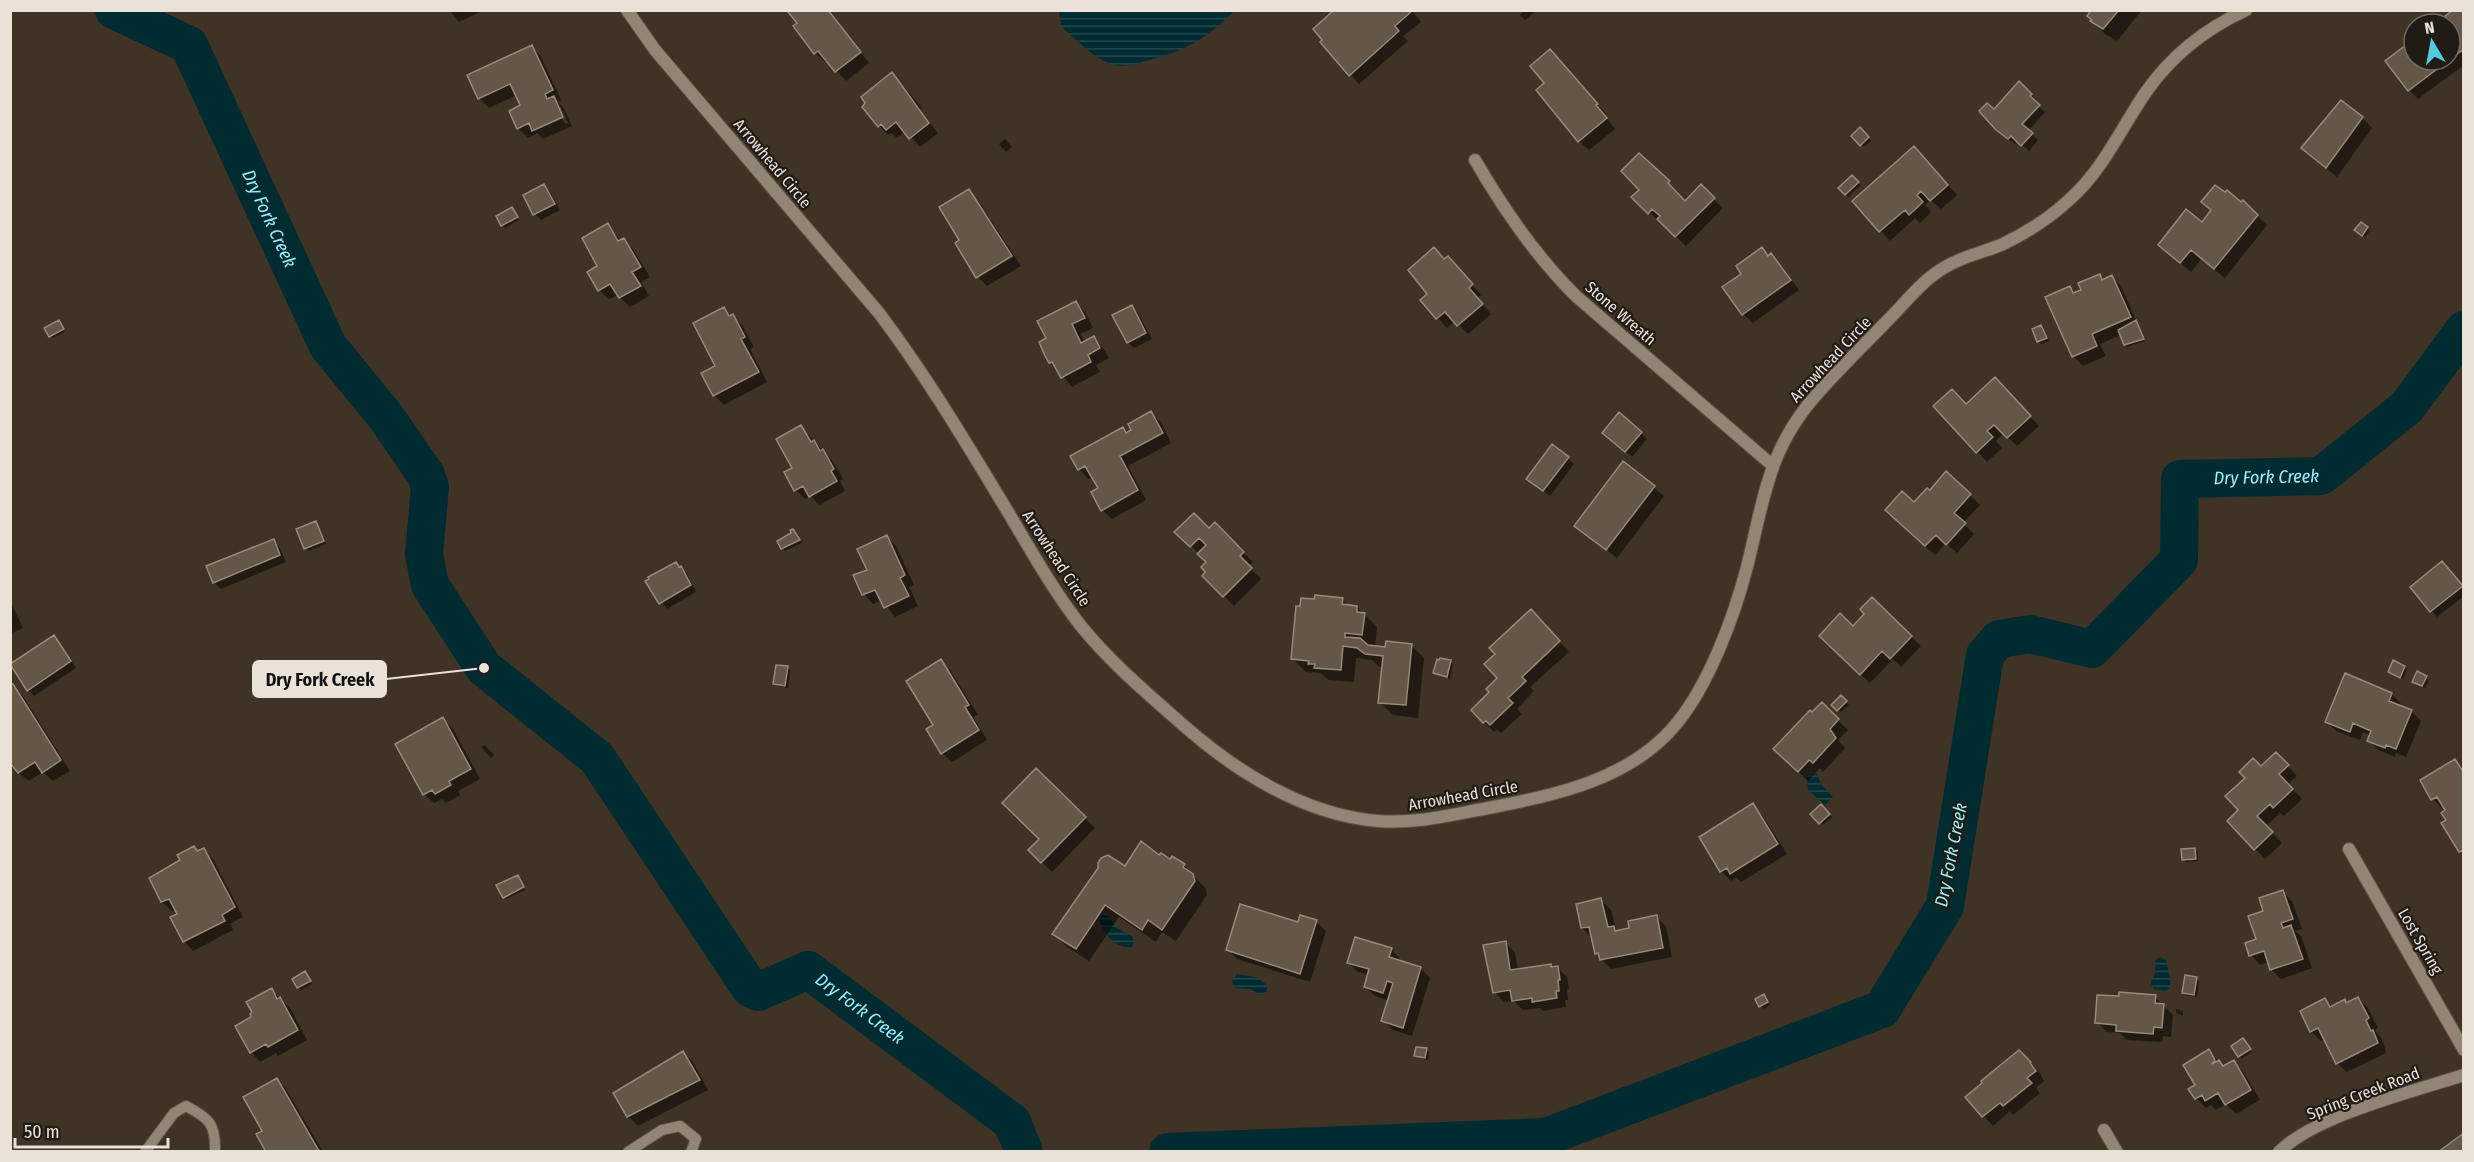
<svg xmlns="http://www.w3.org/2000/svg" width="2474" height="1162" viewBox="0 0 2474 1162" font-family="'Fira Sans Condensed',sans-serif">
	<style>
		.water { fill: url(#water-rules) }
		.shadow { fill: #0007; fill-rule: evenodd }
		.lines { fill: none; stroke-linecap: round; stroke-linejoin: round }
		.river { stroke: #002b31; stroke-width: 38 }
		.building { fill: #645748; stroke: #988a79; stroke-width: 1.5 }
		.service-casing { stroke: #5c5245; stroke-width: 12 }
		.minor-casing { stroke: #5c5245; stroke-width: 14 }
		.service { stroke: #928574; stroke-width: 10 }
		.minor { stroke: #928574; stroke-width: 12 }
		.labels { text-anchor: middle; stroke-width: 4.5; stroke-linejoin: round; paint-order: stroke }
		.street-label { font-size: 16px; fill: #eae2d9; stroke: #211b15 }
		.water-label { font-size: 18px; font-style: italic; fill: #9af0fe; stroke: #211b15 }
		.leader { fill: none; stroke: #eae2d9; stroke-width: 2 }
		.callout-dot { fill: #eae2d9; stroke: #211b15; stroke-width: 2 }
		.callout { fill: #eae2d9; stroke: #eae2d9; stroke-width: 2 }
		.callout-label { font-size: 18px; text-anchor: middle; font-weight: bold; fill: #111 }
	</style>
	<defs>
		<pattern id="water-rules" width="6" height="5" patternUnits="userSpaceOnUse" patternTransform="scale(1.5)"><rect width="6" height="5" fill="#002b31"/><path d="M0 2.5h6" fill="none" stroke="#25494e"/></pattern>
	</defs>
	<rect width="100%" height="100%" fill="#3e3324"/>
	<path class="water" d="M1059,11V10L1234,11C1206,39 1185,51 1146,61C1137,64 1123,67 1114,65C1096,60 1075,39 1061,26Z
		M1817,774L1821,784L1833,797L1825,805L1808,790L1806,775Z
		M1102,915H1107L1117,928L1132,936L1134,941L1132,947C1116,950 1102,932 1099,918Z
		M2160,957L2166,960L2170,977V988L2165,991L2154,989C2148,981 2152,981 2155,973C2156,969 2155,964 2155,960Z
		M1237,974L1256,977L1267,985V991L1259,995L1251,989L1235,988L1232,981Z"/>
	<path class="shadow" d="M449,10H484L459,22Z
		M828,10L869,63L846,81L827,60L825,62L815,53L799,23Z
		M1411,10L1421,22L1403,36L1408,41L1359,84L1322,42Z
		M1525,10H1537L1525,20L1520,15Z
		M2091,10H2142L2117,41L2105,34L2092,21Z
		M2464,10V65L2418,99L2409,90L2414,41V60H2450V24H2437Z
		M532,47L541,57L561,100L558,102L563,107L572,126L543,139L537,133L528,138L518,128L522,106L517,95L489,108L479,98ZM557,107H561L568,123L565,124Z
		M1560,60L1606,114L1605,116L1615,129L1589,150L1579,141L1546,84Z
		M892,74L922,108L919,110L938,133L920,147L906,131L897,138L891,133L888,135L879,126Z
		M2019,83L2037,101L2035,103L2045,112L2028,131L2038,140L2029,151L2018,141L2015,144L2003,135Z
		M2362,118L2372,128L2337,177L2303,148Z
		M1860,129L1871,141L1864,147L1853,136Z
		M1005,139L1012,147L1006,152L999,144Z
		M1639,155L1678,192L1677,194L1685,203L1701,187L1723,208L1686,246L1633,197L1641,190Z
		M1923,157L1957,195L1941,209L1931,200L1925,205L1931,212L1920,223L1915,218L1890,241L1854,201Z
		M1852,177L1861,185L1848,197L1840,188Z
		M544,185L550,192L560,210L541,220L535,214Z
		M968,191L978,201L1021,266L987,286L978,277L962,241Z
		M2203,202L2242,204L2243,202L2267,225L2225,278L2201,259L2191,272L2160,245L2202,224L2212,211Z
		M512,209L519,220L505,228L502,225Z
		M607,225L621,241L624,240L633,249L650,277L641,282L649,296L630,307L618,295L609,299L599,290V267Z
		M2367,228L2370,231L2365,237L2358,232Z
		M1761,249L1781,265L1799,290L1753,323L1743,314V274Z
		M1445,261L1458,268L1481,295L1477,298L1491,314L1468,334L1455,321L1447,328L1422,300L1429,294Z
		M2099,276L2104,280L2112,277L2121,286L2145,341L2127,347L2121,335L2100,344L2106,356L2083,366L2073,356L2070,288L2076,294L2083,291Z
		M1076,303L1085,312L1093,328L1080,334L1085,342L1093,338L1103,348L1109,358L1096,365L1100,372L1072,387L1051,362L1048,339Z
		M1131,307L1138,313L1152,339L1134,348L1128,342Z
		M724,309L742,325L754,347L750,349L767,382L724,405L714,395Z
		M61,325L65,332L53,338L50,336Z
		M2041,327L2049,341L2041,344L2034,330Z
		M2004,389L2039,426L2017,446L2004,433L1996,441L2002,448L1987,462L1935,406L1966,405Z
		M1151,413L1161,422L1171,443L1128,466L1146,500L1112,519L1102,510L1100,489L1093,477L1088,479L1079,469L1123,428L1128,433Z
		M801,427L832,460L843,479L840,481L845,491L819,505L811,496L805,499L796,490L794,469Z
		M1641,433L1647,439L1632,457L1610,439Z
		M1568,458L1574,464L1550,496L1534,485Z
		M1624,463L1664,496L1617,558L1576,525Z
		M1946,473L1980,505L1963,523L1974,534L1957,553L1946,543L1935,555L1896,520L1930,492Z
		M316,522L326,544L308,551L306,548Z
		M1215,524L1253,562L1248,566L1261,579L1234,606L1204,576L1207,572L1208,562L1176,532L1209,530Z
		M795,533L802,543L785,551L779,541Z
		M887,537L896,546L914,585L909,587L918,606L895,617L882,600L873,604L864,594L855,576L868,570Z
		M273,540L279,547L286,562L221,589L214,582Z
		M680,568L687,574L696,592L667,609L647,582Z
		M2448,569L2464,588V596L2437,617L2412,587Z
		M1342,599L1349,606L1357,607L1377,627L1375,647L1387,648L1411,645L1424,658L1418,718L1393,715L1380,702L1383,667H1379L1372,660L1356,658L1354,682L1329,680L1320,673L1306,672L1293,659Z
		M1872,599L1921,646L1901,667L1893,659L1870,683L1821,636L1853,628L1866,614Z
		M10,601L23,628L10,634Z
		M1540,621L1569,652L1530,687L1534,691L1517,709L1522,714L1501,733L1497,729L1494,732L1473,710L1491,693Z
		M53,637L76,668L34,696L28,690Z
		M1441,659L1453,664L1450,679L1435,673Z
		M941,661L950,670L978,715L973,717L987,740L952,762L942,753L935,725Z
		M2404,667L2407,669L2403,679L2390,672Z
		M787,668L790,670L788,688L778,686L775,684Z
		M2426,677L2429,680L2425,688L2414,682Z
		M13,686L23,696L70,771L53,781L43,772L29,781L10,766Z
		M2392,694L2401,704L2400,707L2411,711L2421,721L2406,757L2396,753L2395,757L2378,750L2369,740L2371,735L2363,732L2360,740L2336,731L2326,721Z
		M1841,697L1849,705L1841,712L1833,705Z
		M1822,705L1848,730L1838,740L1845,748L1823,772L1820,768L1808,781L1785,759L1812,714Z
		M443,719L453,729L480,779L458,791L460,795L446,803L442,799L434,803L424,794Z
		M485,745L494,755L491,758L481,747Z
		M2276,754L2297,776L2288,784L2302,799L2284,816L2280,813L2266,826L2282,843L2265,859L2229,821L2240,810L2247,778Z
		M2455,761L2464,769V855L2448,820V811L2445,807L2442,809L2433,799L2422,781Z
		M1036,770L1095,828L1052,872L1030,850L1040,839Z
		M1753,805L1762,815L1787,854L1741,882L1736,877L1731,881L1721,871L1701,838Z
		M1821,806L1832,817L1823,825L1812,814Z
		M194,848L199,852L203,850L213,859L243,917L230,924L233,930L193,951L184,941L176,909L172,911L162,902L151,879L182,861Z
		M2195,850L2198,852V861L2186,862L2184,859Z
		M1159,857L1184,865L1206,889L1207,895L1176,941L1162,932L1156,942L1119,917L1089,961L1067,947L1054,934L1125,868Z
		M520,879L525,890L506,899L504,897Z
		M2283,892L2292,901L2302,929L2295,931L2301,936L2312,968L2281,979L2271,969L2269,962L2260,965L2251,955L2258,940L2265,912Z
		M1601,900L1611,910L1617,932L1631,929L1656,917L1666,926L1672,957L1611,969L1596,953L1592,937L1582,928Z
		M1316,922L1326,931L1310,982L1237,959L1228,950L1299,924Z
		M1506,943L1515,953L1518,970L1550,965L1554,968H1558L1567,977L1569,989H1567L1568,1000H1565L1566,1007L1543,1011L1540,1008L1523,1010L1514,1001L1504,1002L1495,992Z
		M1391,949L1400,959V962L1420,968L1430,978L1412,1036L1393,1030L1383,1021L1389,1001L1375,996L1365,987L1369,975L1358,972L1349,963Z
		M305,973L312,984L301,990L298,987Z
		M2196,978L2199,981L2197,997L2186,995L2184,992Z
		M271,990L290,1008L307,1040L278,1056L276,1053L260,1062L251,1052L253,1017Z
		M1764,996L1770,1005L1763,1009L1757,999Z
		M2155,997L2173,1015L2171,1037L2163,1036L2162,1042L2127,1040L2120,1033L2107,1032L2097,1022Z
		M2358,998L2368,1008L2378,1028L2375,1030L2383,1041L2386,1053L2347,1072L2337,1063L2325,1039L2321,1041L2311,1031L2325,1000L2333,1007L2344,1001L2347,1004Z
		M2176,1009L2183,1011V1016L2176,1013Z
		M2246,1042L2252,1052L2242,1059L2233,1046Z
		M1426,1050L1429,1052L1428,1060L1416,1056Z
		M2209,1051L2224,1067L2234,1062L2243,1072L2260,1100L2236,1114L2226,1104L2216,1110L2211,1105L2206,1108L2196,1098L2197,1085Z
		M683,1052L693,1062L708,1090L638,1126L628,1116Z
		M2019,1052L2039,1072L2044,1081L2036,1088L2040,1093L2013,1115L2010,1111L1993,1126L1967,1097Z
		M277,1079L286,1089L323,1152H268L264,1131Z"/>
	<g class="lines">
		<g class="river">
			<path id="s1" d="M114,10L189,45L328,346L386,417L426,475L430,487L424,554L430,585L484,668L597,758L750,988L758,992L808,970L1012,1122L1024,1152"/>
			<path id="s2" d="M1168,1152L1546,1137L1882,1009L1945,906L1985,655L1999,639L2030,634L2092,649L2179,560L2180,479L2321,476L2407,407L2464,330"/>
		</g>
	</g>
	<path class="building" d="M790,10H828L861,52L835,72L818,51L814,54L793,26L797,23L788,12Z
		M1334,10H1412V11L1395,26L1399,31L1349,76L1320,42L1322,40L1313,29Z
		M2119,10L2103,29L2090,21L2092,20L2087,16L2091,10Z
		M2453,10H2464V49L2450,59V24H2435Z
		M2414,39V60H2449L2408,91L2385,61Z
		M532,45L553,90L545,94L547,99L554,96L563,117L532,131L529,123L517,129L509,111L520,105L510,84L478,99L467,75Z
		M1550,49L1598,104L1596,105L1607,118L1578,142L1536,90L1544,83L1530,66Z
		M892,72L929,123L909,139L896,122L886,130L881,124L878,127L862,107L865,103L861,97Z
		M2019,81L2032,94L2030,96L2040,105L2022,124L2033,133L2021,146L2011,136L2008,139L1995,129L1979,111L1987,103L1994,109Z
		M2341,100L2363,117L2326,168L2301,148Z
		M1860,127L1869,137L1860,146L1851,136Z
		M1914,146L1948,185L1930,201L1921,191L1917,195L1923,202L1909,215L1905,210L1879,232L1852,201Z
		M1639,153L1670,181L1668,183L1685,201L1701,184L1715,198L1675,237L1657,219L1660,216L1652,209L1648,214L1631,197L1639,190L1621,171Z
		M1852,175L1859,182L1845,195L1838,188Z
		M544,184L555,204L533,215L523,195Z
		M2215,185L2225,192L2227,190L2241,202L2243,200L2258,215L2214,269L2191,250L2180,263L2158,245L2186,209L2202,222L2211,210L2201,202Z
		M969,189L1012,256L976,278L955,243L959,240L939,207Z
		M512,207L518,217L501,226L496,216Z
		M2361,222L2368,227L2362,236L2354,230Z
		M608,223L618,241L624,238L641,267L632,272L641,286L619,298L610,284L598,291L587,272L597,266L582,238Z
		M1434,247L1444,259L1448,256L1473,284L1469,288L1483,304L1457,326L1445,312L1436,319L1420,300L1427,294L1408,270Z
		M1762,247L1768,256L1771,253L1791,280L1742,315L1722,287L1741,274L1736,266Z
		M2100,274L2102,280L2112,275L2131,317L2092,334L2097,346L2072,357L2045,297L2070,286L2073,293L2081,290L2078,283Z
		M1076,301L1085,318L1072,324L1081,343L1094,336L1100,348L1088,355L1091,362L1061,378L1052,362L1049,363L1045,356L1039,342L1046,338L1037,321Z
		M1132,305L1146,333L1127,343L1112,315Z
		M724,307L729,316L733,314L745,337L741,339L759,372L713,396L701,373L715,366L693,323Z
		M59,320L64,329L49,337L44,328Z
		M2136,320L2144,339L2124,345L2118,330Z
		M2041,325L2047,338L2037,342L2032,329Z
		M1995,377L2031,416L2007,438L1994,425L1987,431L1993,437L1976,453L1933,406L1952,389L1966,404Z
		M1151,411L1163,433L1120,456L1138,490L1101,511L1091,492L1098,488L1085,466L1078,470L1070,456L1123,427L1126,433L1131,430L1128,424Z
		M1619,412L1642,432L1625,452L1602,433Z
		M801,425L811,442L814,440L820,451L823,449L834,469L831,471L837,481L809,497L803,486L794,491L784,472L792,468L776,439Z
		M1552,444L1569,457L1543,491L1526,479Z
		M1623,461L1655,486L1606,550L1574,526Z
		M1946,471L1971,494L1954,513L1966,523L1946,545L1936,535L1925,546L1885,510L1902,491L1914,502L1927,488L1930,490Z
		M1194,513L1209,528L1215,522L1244,552L1240,556L1252,568L1223,597L1202,576L1205,572L1201,567L1206,562L1197,554L1206,545L1199,538L1190,547L1174,532Z
		M316,521L324,541L304,549L296,529Z
		M793,529L800,540L781,549L777,541L791,533L790,530Z
		M887,535L905,575L900,578L909,596L884,608L875,590L862,595L853,575L867,570L857,549Z
		M274,539L280,555L213,583L206,566Z
		M2442,561L2463,586L2430,612L2410,587Z
		M676,562L679,567L681,566L691,585L659,604L645,581L649,579L648,577Z
		M1315,595L1343,598L1342,604L1357,606V612L1365,613L1362,635L1345,633V637L1360,638L1368,645L1385,647L1386,641L1412,644L1406,705L1378,703L1383,656L1365,654L1357,648L1343,646L1341,670L1314,668L1315,664H1308L1309,661L1291,659L1296,606H1300L1301,598L1314,599Z
		M1872,597L1912,636L1890,659L1882,651L1860,675L1819,636L1840,613L1853,626L1864,614L1860,609Z
		M1531,609L1560,641L1522,677L1526,681L1508,698L1513,703L1490,725L1486,721L1483,723L1471,710L1489,692L1486,689L1497,678L1484,664L1495,654L1489,648Z
		M54,635L71,661L27,691L10,664Z
		M1440,658L1451,660L1447,677L1433,673L1437,659L1439,660Z
		M941,659L969,705L965,707L979,730L941,754L926,729L933,725L906,681Z
		M2393,660L2405,666L2400,678L2388,672Z
		M776,665L788,666L785,686L773,684Z
		M2417,671L2427,676L2422,686L2412,682Z
		M2345,673L2392,693L2389,701L2412,710L2396,749L2386,745L2385,748L2367,741L2371,731L2353,723L2350,732L2325,722Z
		M13,684L61,760L42,773L35,762L18,773L10,763V686Z
		M1841,695L1847,701L1837,711L1831,705Z
		M1822,702L1839,719L1830,729L1836,738L1813,763L1809,760L1798,772L1773,749L1810,710L1812,712Z
		M443,717L471,769L449,781L451,785L435,794L432,790L423,795L395,744Z
		M2276,752L2289,765L2279,774L2293,789L2273,808L2270,804L2257,816L2273,832L2254,850L2227,821L2238,810L2225,796L2245,778L2239,772L2253,758L2261,766Z
		M2455,759L2464,773V850L2459,852L2441,823L2446,820L2441,813L2445,810L2437,797L2431,800L2420,780Z
		M1036,768L1086,817L1041,863L1028,850L1039,839L1002,803Z
		M1753,803L1778,844L1730,874L1727,868L1720,872L1699,837Z
		M1821,804L1830,814L1819,824L1810,814Z
		M1141,841L1159,855L1161,853L1170,859L1172,856L1185,864L1183,867L1193,874L1195,881L1162,930L1148,920L1142,930L1105,905L1076,949L1052,934L1098,868V863L1101,858L1108,855L1125,866Z
		M194,846L197,851L204,848L235,907L222,915L225,921L183,942L170,917L177,914L169,899L161,902L149,878L180,860L177,855Z
		M2195,848L2196,859L2182,860L2181,849Z
		M518,875L524,887L503,898L496,885Z
		M2283,890L2293,919L2281,923L2283,928L2291,925L2303,959L2270,970L2264,951L2249,956L2245,943L2256,939L2248,916L2263,911L2259,898Z
		M1601,898L1608,927L1614,926L1615,931L1629,928L1628,921L1657,915L1663,948L1600,960L1598,953L1595,954L1589,927L1581,928L1576,904Z
		M1240,904L1298,922L1300,915L1317,920L1300,974L1226,950Z
		M1355,937L1392,948L1389,957L1421,967L1403,1028L1381,1021L1393,983L1387,981L1383,993L1364,987L1369,969L1347,963Z
		M1506,941L1510,970L1551,964V967L1558,966L1560,980H1558L1559,991H1556L1557,998L1532,1002V998L1512,1001L1510,990L1493,993L1483,945Z
		M305,971L311,981L297,988L292,979Z
		M2185,975L2197,977L2194,995L2182,993Z
		M272,988L277,999L280,997L298,1030L268,1047L266,1044L250,1053L235,1026L251,1017L250,1014L252,1012L246,1002Z
		M2119,992L2156,995L2155,1003L2164,1004L2162,1028L2154,1027L2153,1034L2116,1031V1025L2095,1023L2097,995L2119,996Z
		M1764,994L1768,1002L1759,1007L1755,999Z
		M2358,997L2369,1018L2366,1020L2371,1031L2373,1030L2378,1043L2336,1064L2318,1028L2310,1032L2300,1011L2325,998L2330,1007L2345,999L2346,1003Z
		M2243,1038L2251,1049L2238,1057L2231,1046Z
		M1416,1047L1427,1048L1425,1058L1414,1056Z
		M2209,1049L2215,1060L2212,1064L2219,1060L2223,1066L2234,1060L2251,1090L2225,1105L2218,1093L2205,1101L2202,1095L2195,1099L2188,1089L2195,1085L2183,1065Z
		M2019,1050L2031,1062L2030,1063L2036,1071L2027,1078L2032,1083L2003,1106L2000,1103L1982,1117L1965,1097L1982,1083L1981,1081Z
		M683,1051L700,1080L627,1117L613,1093Z
		M277,1078L318,1149L320,1152H266L256,1134L262,1131L243,1097Z
		M2464,1133V1152H2438Z"/>
	<g class="lines">
		<g class="service-casing">
			<path id="service" d="M145,1152L174,1113L186,1106C209,1118 216,1124 215,1152
				M628,1152L662,1130L680,1126L696,1139L691,1152"/>
		</g>
		<g class="minor-casing">
			<path id="minor" d="M627,10L655,50L879,313C925,374 965,441 1005,507C1029,547 1052,589 1081,626C1111,663 1147,693 1182,724C1236,772 1305,815 1378,821C1416,824 1451,815 1488,808C1555,795 1631,780 1677,723C1709,684 1734,617 1747,567C1764,499 1768,448 1818,393C1840,368 1865,344 1888,320C1907,301 1923,279 1947,266C1964,256 1985,252 2003,244C2028,232 2050,218 2070,199C2103,170 2121,128 2146,92C2171,56 2205,29 2246,10
				M1475,160C1504,210 1536,257 1577,297L1772,465
				M2349,849L2464,1050
				M2104,1130L2117,1152
				M2279,1152C2314,1116 2414,1091 2464,1075"/>
		</g>
		<use href="#service" class="service"/>
		<use href="#minor" class="minor"/>
	</g>
	<g class="labels">
		<g class="street-label">
			<text transform="translate(773 163) rotate(50)" y="6">Arrowhead Circle</text>
			<text transform="translate(1621 313) rotate(41)" y="6">Stone Wreath</text>
			<text transform="translate(1830 359) rotate(-47)" y="6">Arrowhead Circle</text>
			<text transform="translate(1057 558) rotate(57)" y="6">Arrowhead Circle</text>
			<text transform="translate(1463 795) rotate(-10)" y="6">Arrowhead Circle</text>
			<text transform="translate(2421 941) rotate(60)" y="6">Lost Spring</text>
			<text transform="translate(2363 1093) rotate(-21)" y="6">Spring Creek Road</text>
		</g>
		<g class="water-label">
			<text dy="6" stroke="none"><textPath href="#s1" startOffset="274">Dry Fork Creek</textPath></text>
			<text dy="6" stroke="none"><textPath href="#s2" startOffset="1521">Dry Fork Creek</textPath></text>
			<text transform="translate(1951 855) rotate(-79)" y="6">Dry Fork Creek</text>
			<text dy="6" stroke="none"><textPath href="#s1" startOffset="1336">Dry Fork Creek</textPath></text>
		</g>
	</g>
	<path class="leader" d="M484 668L386 679"/>
	<circle class="callout-dot" cx="484" cy="668" r="6"/>
	<rect class="callout" x="253" y="661" width="133" height="36" rx="6"/>
	<g class="callout-label">
		<text x="320" y="686">Dry Fork Creek</text>
	</g>
	<rect width="2474" height="1162" fill="none" stroke="#eae2d9" stroke-width="24"/>
	<g transform="translate(2432 42) rotate(350)"><circle r="28" fill="#211b15" stroke="#716b63" stroke-width="1.5"/>
	<path d="M0-4.5L10 22L0 15L-10 22Z" fill="#54cadd"/>
	<text y="-9" font-size="16" font-weight="bold" text-anchor="middle" fill="#eae2d9">N</text>
	</g>
	<path d="M15 1138v9h153v-9" fill="none" stroke="#eae2d9" stroke-width="3"/>
	<text x="24" y="1138" font-size="18" fill="#eae2d9" stroke="#211b15" stroke-width="4.5" paint-order="stroke">50 m</text>
</svg>
